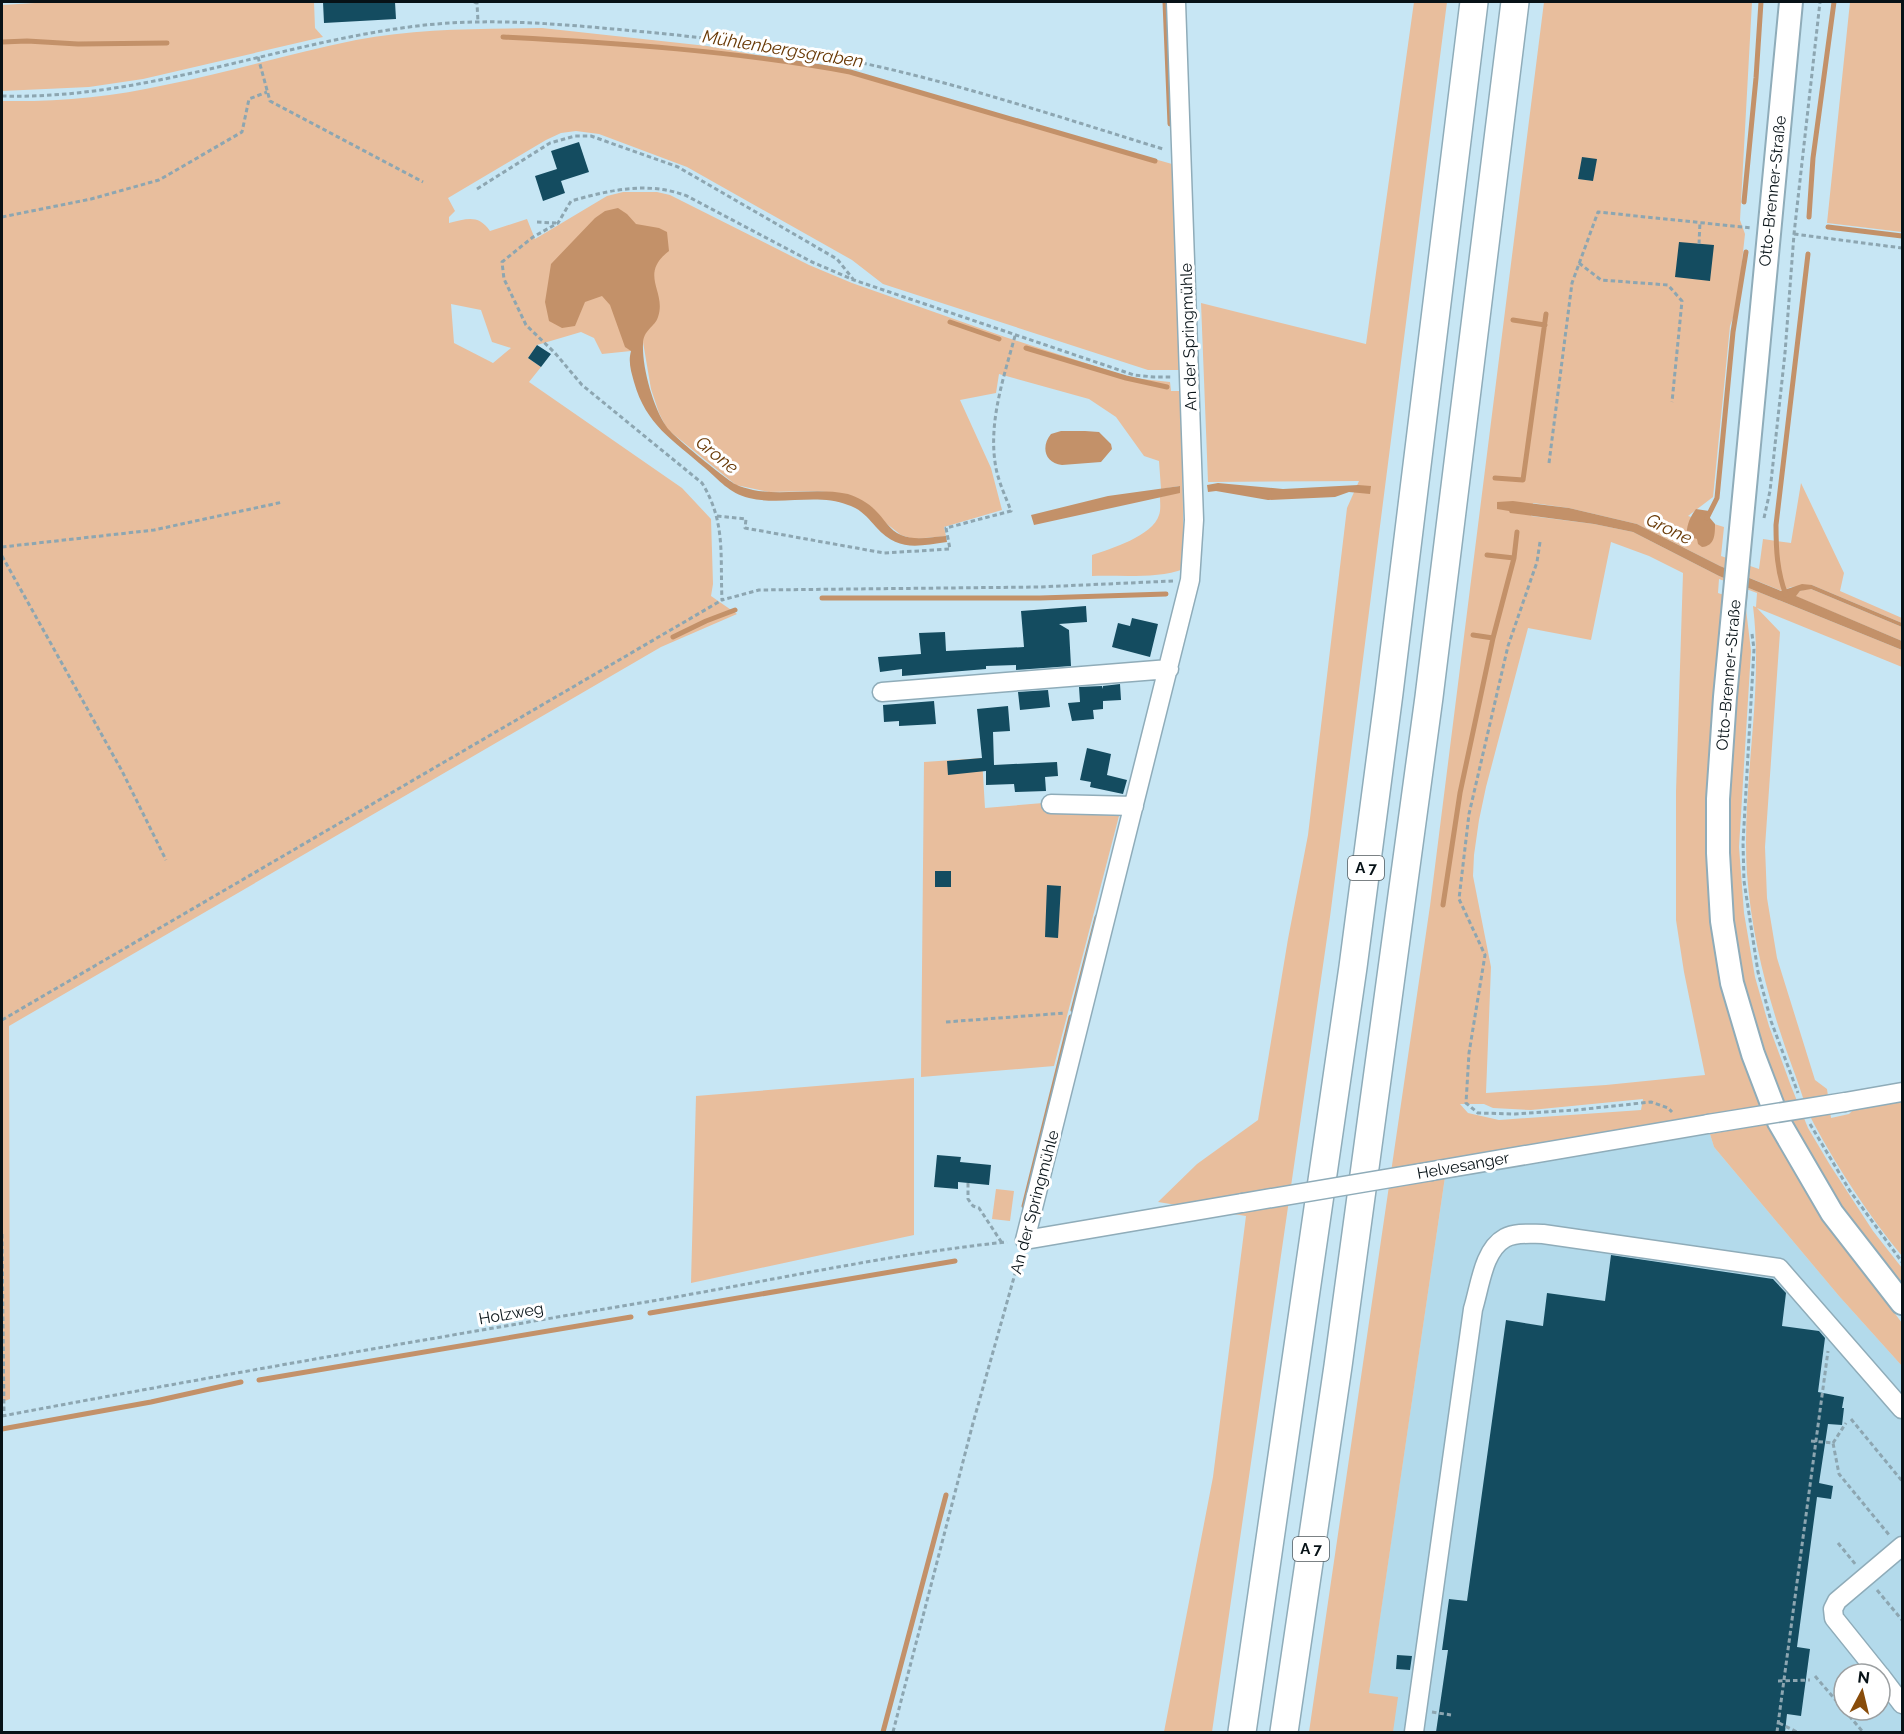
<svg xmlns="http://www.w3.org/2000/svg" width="1904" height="1734" viewBox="0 0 1904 1734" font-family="Raleway,sans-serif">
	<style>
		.built { fill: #b3daeb; fill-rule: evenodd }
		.green { fill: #e8be9d; fill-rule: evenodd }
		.water { fill: #c39169 }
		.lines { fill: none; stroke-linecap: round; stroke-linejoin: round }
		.stream { stroke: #c39169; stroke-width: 5 }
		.building { fill: #144c60 }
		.minor-casing { stroke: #8facb9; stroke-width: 21 }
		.major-casing { stroke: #8facb9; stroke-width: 26 }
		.highway-casing { stroke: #8facb9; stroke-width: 30 }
		.path { stroke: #8da6b1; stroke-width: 3; stroke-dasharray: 4.5 3; stroke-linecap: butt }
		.minor { stroke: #fff; stroke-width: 18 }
		.major { stroke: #fff; stroke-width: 22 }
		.highway { stroke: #fff; stroke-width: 27 }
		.minor-bridge-casing { stroke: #8facb9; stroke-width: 21; stroke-linecap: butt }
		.minor-bridge { stroke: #fff; stroke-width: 18 }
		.labels { text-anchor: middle; stroke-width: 6; stroke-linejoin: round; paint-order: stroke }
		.shield { fill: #fff; stroke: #51595d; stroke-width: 1.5 }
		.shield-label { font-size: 15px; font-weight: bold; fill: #071217 }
		.street-label { font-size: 16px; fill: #071217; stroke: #fff }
		.water-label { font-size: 18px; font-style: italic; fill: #683804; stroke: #fff }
	</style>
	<rect width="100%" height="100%" fill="#c7e6f4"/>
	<path class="built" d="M1710,1134L1714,1147L1839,1296L1902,1366V1732H1363L1445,1177ZM1844,1674H1880V1710H1844Z"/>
	<path class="green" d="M51,2H314L315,28L323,37L143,79L89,87L2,91V5Z
		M1414,2H1447L1330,917L1212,1732H1164L1213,1477L1246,1216L1158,1202L1197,1164L1258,1120L1288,939L1308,835L1347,508L1359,481L1208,482L1201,303L1366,344Z
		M1544,2H1752L1740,220L1745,234L1737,307L1730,326L1713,497L1688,516L1724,527L1721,556L1759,569L1763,539L1791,543L1801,483L1844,573L1840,591L1902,618V623L1812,585L1791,587L1782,591L1720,566L1637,524L1569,508L1533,503L1531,516L1594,524L1633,532L1719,576L1902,650V667L1757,608L1780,632L1765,847L1767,898L1777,958L1815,1080L1827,1089L1831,1118L1849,1114L1854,1109L1902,1102V1256C1869,1216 1839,1170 1814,1124C1805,1107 1800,1087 1793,1069C1770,1006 1752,941 1747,874C1741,785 1764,695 1753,606L1756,607L1757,593L1719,579L1718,593L1724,595L1708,874L1775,1134L1816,1208L1902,1323V1366L1839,1296L1714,1147L1710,1134L1756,1126L1747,1108L1406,1167L1445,1177L1369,1693L1398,1697L1393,1732H1309L1430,906ZM1611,542L1649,556L1683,573L1676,792V920L1684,972L1705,1075L1606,1085L1486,1093L1491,967L1473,876L1474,855L1479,820L1486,787L1528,628L1591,640ZM1643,1099L1641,1110L1499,1120L1468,1113L1460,1104H1484L1493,1108L1531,1110Z
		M1850,2H1902V232L1827,223Z
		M542,28L707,46L850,72L1172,164L1179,370H1148L883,284L852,260L687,167L599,134L576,131L561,133L546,140L448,198L455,211L449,217V223C467,219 478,214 490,231L527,219L535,239L607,196L623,192H657L670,195L809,265L852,283L1005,337L1132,378L1170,382L1171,391H1181L1184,569C1157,579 1121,575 1092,576V555C1110,549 1153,536 1159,515C1161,510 1160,502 1160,497L1180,492L1179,486L1161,489L1159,461L1144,456L1116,417L1089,399L999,374L996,393L960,400L991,468L1002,510L944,527L946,536L914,539L901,535L850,495L818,491L769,492L736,485L667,429L659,413L651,389L643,342L631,351L602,354L594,338L581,332L537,345L528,358L541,367L529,382L682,488L711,519L713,584L711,596L737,614L661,647L9,1026L10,1399L2,1402V101C56,102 112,97 165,85C229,72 292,53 356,40C418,28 480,29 542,28ZM451,304L481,310L492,342L511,348L493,363L454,343Z
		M1806,589H1811L1902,627V641L1795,596L1800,591Z
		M1746,590L1748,591L1746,609L1751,651L1739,847L1744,913L1755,977L1769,1026L1791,1086L1808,1128L1830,1165L1873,1231L1902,1268V1287C1882,1261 1859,1236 1842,1208C1825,1181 1808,1153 1794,1125C1755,1049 1734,961 1729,876C1724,781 1738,685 1746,590Z
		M982,758L985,808L1043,803L1120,812L1054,1066L921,1077L924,762Z
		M914,1078V1235L691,1283L696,1096Z
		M996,1189L1014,1191L1010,1221L992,1219Z"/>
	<path class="water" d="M618,208L627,214L636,224L659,228L667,232L669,251C638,275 667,291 658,317C655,327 643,330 643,344C642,367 653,407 666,426C670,434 726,479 735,484C740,487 747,488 753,490C784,496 816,487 848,494C857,497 869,503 875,510C883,517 890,531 901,535C915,541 931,537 946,536L947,542C918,546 898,552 876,527C868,518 861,509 848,505C817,493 781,506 749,498C729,493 719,480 705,468C673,440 646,425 634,382C631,371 628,362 631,351L625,347L610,305L602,296L585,302L575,326L562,328L549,321L545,302L551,264L595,218L605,211Z
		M1085,431L1099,432L1111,444L1112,449L1101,462L1062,465C1044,463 1041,446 1051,434L1061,431Z
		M1218,483L1283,489L1358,485L1371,486L1370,494L1349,492L1335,497L1268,500L1216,491L1208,492L1207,485Z
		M1180,486V493L1034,525L1031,515L1108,496Z
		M1513,501L1569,508L1637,524L1720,566L1781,591L1802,584L1812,585L1902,623V627L1811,589L1800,591L1796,596L1902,641V650L1719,576L1633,532L1594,524L1510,513L1509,511L1497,509V502Z
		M1696,509L1709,511L1710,518L1715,524C1715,534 1715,546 1702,547L1698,544L1697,539L1687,536C1686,526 1690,517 1696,509Z"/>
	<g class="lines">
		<path class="stream" d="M1165,2L1170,124
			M503,37C619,43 735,51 850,72L1155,161
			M2,42L27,41L78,44L167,43
			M1744,202L1756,78L1761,2
			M1809,217L1813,158L1834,2
			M1828,227L1902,236
			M1513,320L1545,325
			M950,322L999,339
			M1026,348L1126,378L1167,387
			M1495,478L1523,480L1546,314
			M1707,518L1717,498L1733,332L1746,252
			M1487,555L1514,558L1517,532
			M1786,595C1777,572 1776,549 1776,525L1808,254
			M822,598H1040L1166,594
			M1473,635L1493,638
			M673,637L706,621L735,610
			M1443,905L1460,793L1493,638L1514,558
			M1073,1010L1097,917
			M1024,1206L1071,1017
			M650,1313L955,1261
			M259,1380L631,1317
			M2,1429L151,1402L241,1382
			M883,1732L946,1495"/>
	</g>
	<path class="building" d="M323,2H395L396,19L324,23Z
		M579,142L589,172L561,181L565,193L543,201L535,176L557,169L551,151Z
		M1582,157L1597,159L1593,181L1578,179Z
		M1679,242L1714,245L1710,281L1675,277Z
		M537,345L551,354L541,367L528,358Z
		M1086,606L1087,622L1059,624L1069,630L1071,666L1016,670V665L986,666V669L902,676V669L880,672L878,657L921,654L919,633L945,632L946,651L1024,647L1021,611Z
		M1132,618L1158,624L1150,657L1112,647L1118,623L1130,626Z
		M1120,684L1121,700L1103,701V709L1093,710L1094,719L1072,721L1068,703L1080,702L1079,687L1102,686V689L1103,686Z
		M1048,690L1050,707L1020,710L1018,692Z
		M934,701L936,724L899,726V721L884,722L883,705Z
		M1008,706L1010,731L993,732L994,765L1057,762L1058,776L1045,777L1046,791L1015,792L1014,784L986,785V771L948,775L947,761L982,758L977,709Z
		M1087,748L1111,754L1107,775L1127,780L1123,794L1090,787L1091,782L1080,780Z
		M935,871H951V887H935Z
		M1047,885L1061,886L1058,938L1045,937Z
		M937,1155L961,1157L960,1162L991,1165L989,1185L958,1182V1189L934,1187Z
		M1611,1255L1773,1279L1786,1293L1782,1326L1819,1331L1825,1338L1818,1392L1844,1397L1842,1408H1844L1842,1425L1828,1424L1819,1483L1833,1486L1831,1499L1817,1497L1797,1647L1810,1649L1801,1716L1787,1714L1785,1732H1436L1448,1650H1442L1449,1599L1467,1601L1506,1320L1543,1326L1547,1293L1605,1301Z
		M1397,1655L1412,1656L1410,1670L1396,1669Z"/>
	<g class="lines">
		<g class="minor-casing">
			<path id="minor" d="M1176,2L1194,520L1190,580L1025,1240L1242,1203
				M882,692L1169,669
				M1051,804L1134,806
				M1845,1102L1902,1092
				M1432,1171L1708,1124
				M1879,1674L1834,1618L1833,1609L1837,1601L1902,1546
				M1880,1675L1902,1704
				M1414,1732L1473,1309C1480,1287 1483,1250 1505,1238C1516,1232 1531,1234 1543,1234L1779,1268L1902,1409"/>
		</g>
		<g class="major-casing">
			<path id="major" d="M1791,2L1725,697L1718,799V853L1722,921L1732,983L1753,1054L1779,1122L1832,1213L1902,1303"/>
		</g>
		<g class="highway-casing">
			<path id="highway" d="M1242,1732L1353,967L1389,693L1474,2
				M1284,1732L1338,1366L1429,697L1515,2"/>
		</g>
		<path class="path" d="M474,2L477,3L478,22
			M258,57L270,101L423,182
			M2,96C144,100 277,43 417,26C482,18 548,23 613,29C705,37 799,48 889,69C982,91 1072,121 1163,149
			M477,189L550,143L575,136H591L678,167L697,178L837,259L853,279
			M2,217L91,199L159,180L242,132L249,99L267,92
			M537,222L556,223
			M1794,234L1902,248
			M1699,244L1700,222
			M1579,263L1601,280L1668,285L1682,301L1672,402
			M1549,463L1572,283L1598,212L1752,228
			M717,516L746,519L745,528L884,553L950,549L946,528L1011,511C1005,495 997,479 995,462C989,420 1004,376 1015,336
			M1764,518L1770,491L1785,353L1794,234L1820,2
			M1540,542L1537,562L1508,646L1469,814L1459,899L1485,955L1469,1053L1466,1103L1478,1113L1515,1114L1576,1110L1651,1102L1668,1108L1672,1112
			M2,547L154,530L283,502
			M2,556L122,771L166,860
			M1173,581L1039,587L759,590L722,600C720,556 726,522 702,483L582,385L555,353L526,325L504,279L502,262L533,237L558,223L571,201C610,190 648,181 687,196L812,262L854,280L1134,375L1154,377H1173
			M1752,634L1754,649L1743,843L1744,881L1758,972L1771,1021L1798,1093
			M2,1020L722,600
			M946,1022L1065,1013
			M1810,1124L1850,1191L1902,1262
			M968,1183V1199L973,1206L979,1208L1002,1243
			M2,1234L4,1415
			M2,1416C220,1375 439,1337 658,1300C775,1280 890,1254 1007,1242
			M1851,1419L1902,1481
			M1811,1441L1833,1443L1839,1474L1890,1536
			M1833,1443L1846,1423
			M1838,1543L1856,1565
			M1877,1590L1902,1620
			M1815,1676L1863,1732
			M1778,1681L1810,1680
			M1432,1712L1451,1715
			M1779,1723L1797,1732
			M893,1732L973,1423L1020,1256
			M1777,1732L1828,1351"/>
		<use href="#minor" class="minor"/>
		<use href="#major" class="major"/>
		<use href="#highway" class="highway"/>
		<g class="minor-bridge-casing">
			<path id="minor-bridge" d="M1708,1124L1845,1102
				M1242,1203L1432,1171"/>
		</g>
		<use href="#minor-bridge" class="minor-bridge"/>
	</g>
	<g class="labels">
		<g class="shield">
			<rect x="1348" y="856" width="36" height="24" rx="4.5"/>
			<rect x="1293" y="1537" width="36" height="24" rx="4.5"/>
		</g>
		<g class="shield-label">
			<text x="1366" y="873">A 7</text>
			<text x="1311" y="1554">A 7</text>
		</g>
		<g class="street-label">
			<text transform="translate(1772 191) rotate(-84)" y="6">Otto-Brenner-Straße</text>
			<text transform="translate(1188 337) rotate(-92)" y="6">An der Springmühle</text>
			<text transform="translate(1728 675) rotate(-85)" y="6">Otto-Brenner-Straße</text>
			<text transform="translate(1463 1165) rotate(-10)" y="6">Helvesanger</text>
			<text transform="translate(1034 1202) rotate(-75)" y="6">An der Springmühle</text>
			<text transform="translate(511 1313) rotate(-10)" y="6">Holzweg</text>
		</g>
		<g class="water-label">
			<text transform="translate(783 49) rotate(9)" y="6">Mühlenbergsgraben</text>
			<text transform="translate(717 455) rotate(39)" y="6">Grone</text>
			<text transform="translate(1669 529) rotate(26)" y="6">Grone</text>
		</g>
	</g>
	<rect width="1904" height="1734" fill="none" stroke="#071217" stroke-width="6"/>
	<g transform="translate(1862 1692) rotate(7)"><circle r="28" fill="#ffffff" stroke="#9ca0a2" stroke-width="1.5"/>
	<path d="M0-4.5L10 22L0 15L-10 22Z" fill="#884c0a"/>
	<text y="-9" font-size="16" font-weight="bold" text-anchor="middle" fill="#071217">N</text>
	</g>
</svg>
